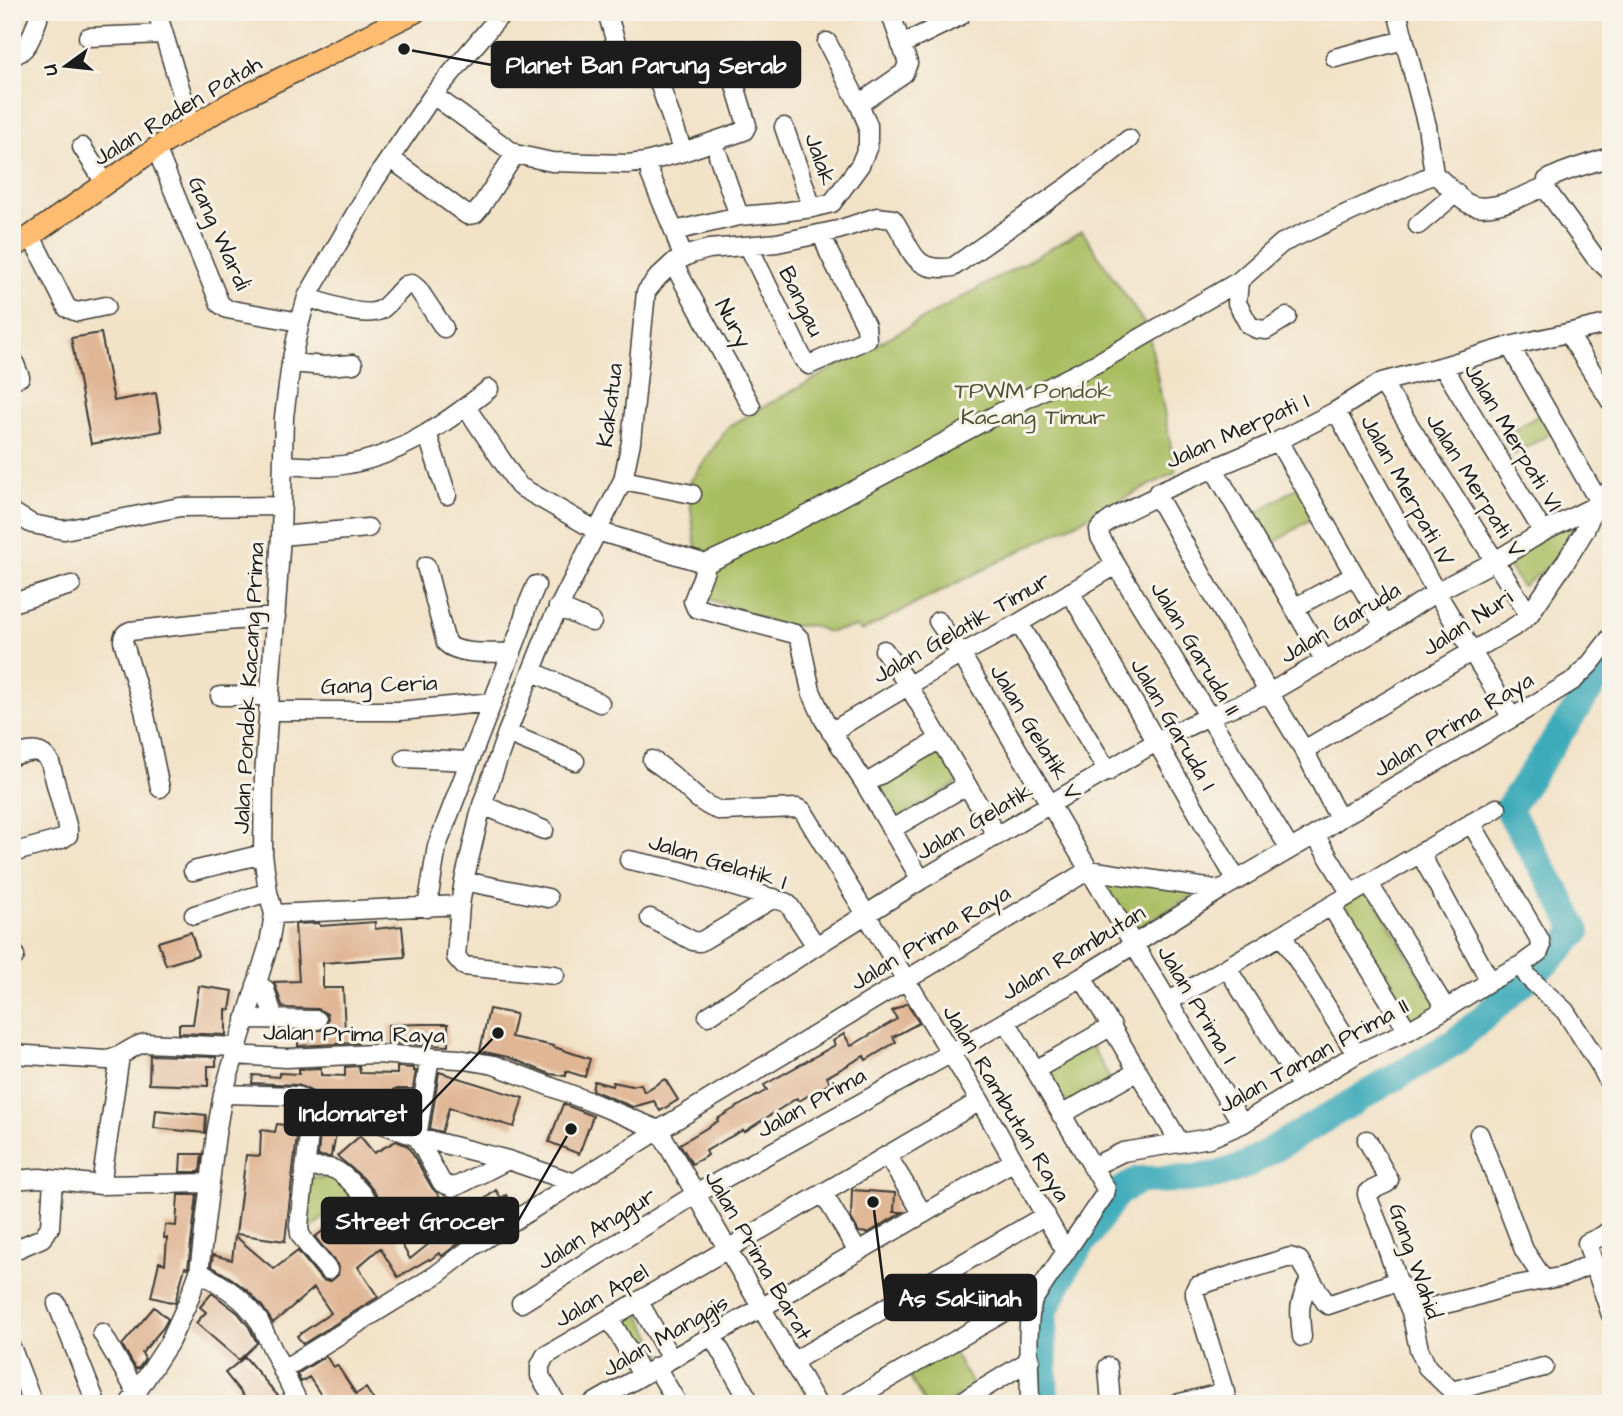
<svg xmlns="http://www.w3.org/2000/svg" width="1623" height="1416" viewBox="0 0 1623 1416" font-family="'Architects Daughter',sans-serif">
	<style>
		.green { fill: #a9bd61; stroke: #626c3e; stroke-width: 2 }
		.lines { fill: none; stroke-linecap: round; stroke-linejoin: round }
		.river { stroke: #3cabba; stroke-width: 28 }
		.building { fill: #e0b695 }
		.minor-casing { stroke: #3c3a36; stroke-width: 21 }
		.major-casing { stroke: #3c3a36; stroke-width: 24 }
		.minor { stroke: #fff; stroke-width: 18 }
		.major { stroke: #febc70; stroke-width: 21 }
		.labels { text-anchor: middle; stroke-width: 6; stroke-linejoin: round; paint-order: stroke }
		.street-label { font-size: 23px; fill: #1c1c1c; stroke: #f7f3e8 }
		.park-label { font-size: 23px; fill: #4d5434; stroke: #f7f3e8 }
		.leader { fill: none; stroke: #1c1c1c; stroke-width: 2.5 }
		.callout-dot { fill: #1c1c1c; stroke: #f7f3e8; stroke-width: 2.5 }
		.callout { fill: #1c1c1c; stroke: #1c1c1c; stroke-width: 2.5 }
		.callout-label { font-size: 24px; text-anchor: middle; font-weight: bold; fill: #fff }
	</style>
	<rect width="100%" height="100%" fill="#f7f3e8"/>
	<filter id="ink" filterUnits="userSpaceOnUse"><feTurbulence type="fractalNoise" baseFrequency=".0143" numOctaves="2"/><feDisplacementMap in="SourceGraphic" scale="14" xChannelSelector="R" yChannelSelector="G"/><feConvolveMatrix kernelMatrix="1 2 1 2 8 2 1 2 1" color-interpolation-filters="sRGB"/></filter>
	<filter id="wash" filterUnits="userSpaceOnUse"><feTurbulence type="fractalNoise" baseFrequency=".00686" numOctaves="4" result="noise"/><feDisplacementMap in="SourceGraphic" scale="28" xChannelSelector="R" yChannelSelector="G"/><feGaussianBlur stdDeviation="1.57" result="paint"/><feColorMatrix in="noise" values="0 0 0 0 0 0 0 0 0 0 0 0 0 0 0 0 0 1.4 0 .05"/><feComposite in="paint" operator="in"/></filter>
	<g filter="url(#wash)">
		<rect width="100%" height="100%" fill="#f2e2c7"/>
		<path class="green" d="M1082,231L1148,329L1176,472L862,631L856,627L828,632L811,625L784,627L701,596L720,566L717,553L696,550L688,485L729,426Z
			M1543,413L1553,432L1513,455L1502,437Z
			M1299,486L1317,515L1272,544L1254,515Z
			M1586,512L1559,558L1522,587L1505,561Z
			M939,745L960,782L893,821L873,786Z
			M1096,874L1203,888L1132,933Z
			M1368,889L1440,1009L1409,1025L1337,908Z
			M1091,1045L1110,1079L1067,1105L1047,1071Z
			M335,1177L350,1195L308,1231L301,1223L309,1178Z
			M637,1309L662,1354L642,1366L616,1320Z
			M947,1342L974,1387L945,1404H925L904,1367Z"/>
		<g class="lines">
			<path class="river" d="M1045,1404L1043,1344L1044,1312L1068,1264L1117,1193L1139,1180L1187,1179L1218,1175L1246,1165L1455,1042L1550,959L1577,932L1562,901L1508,809L1611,658"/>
		</g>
		<g id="blocks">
			<path class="building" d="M101,333L114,401L156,393L162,431L91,444L71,338Z
				M375,922V929L402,926L405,957L323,963V988H343L345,1033L358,1032V1043L298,1046V1031L322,1030L327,1025L328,1019L327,1014L318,1009L283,1008L274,982L299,981L295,924L319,923L320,926Z
				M191,932L198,955L166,965L158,942Z
				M199,986L233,991L230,1010L226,1009V1035L179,1033V1024H193Z
				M907,1003L919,1023L893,1037L896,1042L866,1060L864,1056L827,1077L830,1083L799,1101L797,1098L744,1132L743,1130L728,1138L706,1151L708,1155L692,1164L680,1144L718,1121L717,1119L730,1111L767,1090L764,1085L835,1045L833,1041L844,1034L851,1046L897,1019L892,1011Z
				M489,1009L516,1014L511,1037L554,1046V1047L590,1059L585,1077L566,1071V1076L550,1074L508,1057L480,1051Z
				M424,1024H448V1046L388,1043V1025Z
				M150,1055L216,1057V1066H208V1086L149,1084Z
				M359,1066L360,1073L397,1074V1067L414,1068V1071H416L413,1089H394V1097H360V1103L347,1100L341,1102L337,1108L339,1117L333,1151L332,1149L331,1157L318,1156L323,1100H318L311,1091L298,1085L252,1083L253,1075L279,1077V1073L299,1074V1069L321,1068V1075L345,1076V1067Z
				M439,1072L523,1098L514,1127L449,1108L442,1132L430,1129Z
				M665,1079L678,1100L660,1111L654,1101L633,1107L592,1090L594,1081L612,1086L613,1082L632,1086L641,1084L644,1092Z
				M563,1104L593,1116L579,1154L549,1142Z
				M156,1110L206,1115L205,1133L154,1128Z
				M277,1124L298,1127L285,1241L236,1234L246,1155L260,1156L261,1130L275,1132Z
				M360,1136L374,1153L396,1141L408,1146L432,1188L438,1194L445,1206L422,1218L419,1214L396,1234L399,1225L397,1219L363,1178L337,1156Z
				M181,1154H202L200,1172H180Z
				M496,1190L501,1198L506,1195L513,1208L468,1236L442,1256L439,1253L430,1260L429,1259L398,1277L380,1248L358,1267L378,1297L303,1344L297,1336L331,1313L314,1288L273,1323L262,1306L248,1291L231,1278L211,1266L213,1255L232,1260L235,1236L274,1269L298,1251L320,1278L325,1281H331L338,1275L339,1267L315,1237L333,1223L335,1225L357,1206L380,1234L389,1237L396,1234L410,1259Z
				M852,1190L895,1193L894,1212H903L868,1233L859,1232L851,1218Z
				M178,1195H197L188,1268L185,1267L175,1303L151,1297L159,1262L165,1264L167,1238H164L165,1225L176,1226Z
				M212,1293L238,1313L249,1327L257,1343L239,1360L196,1323L206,1312L200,1307Z
				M154,1307L168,1319L163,1328L142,1353L145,1359L139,1368L136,1369L122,1345Z
				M326,1356L333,1367L337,1365L356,1394L366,1388L376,1404H327L309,1377L301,1382L297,1374Z
				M245,1357L278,1396L269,1404H250L225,1373Z"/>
		</g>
	</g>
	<g filter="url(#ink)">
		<use href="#blocks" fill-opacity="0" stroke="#3c3a36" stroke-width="2"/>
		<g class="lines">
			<g class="minor-casing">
				<path id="minor" d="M157,12L192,127
					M607,12L618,50
					M1397,12L1427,126L1434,174
					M88,37L163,34
					M901,45L960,16
					M12,56C29,51 32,34 38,19
					M1335,58L1404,40
					M654,68L683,152
					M433,95L515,154L552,162L628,164L646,162L683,152L744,131L747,125L731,72
					M859,104L904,73L908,63L890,12
					M784,127L812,208
					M82,147L105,183
					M156,148L220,304L227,309L300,322
					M718,155L739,216
					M390,158L467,215L475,214L480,208L515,154
					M650,174L674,231L683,258
					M1434,174C1445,182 1457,197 1467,203C1488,215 1526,195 1546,186L1547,180C1567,168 1590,165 1611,156
					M1546,186L1548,192L1595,257L1611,272
					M1418,225L1456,193
					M674,231L739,216L775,213L812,208L832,203L860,165L868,146V125L859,104L827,42
					M31,236L67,308L77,312L106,306
					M749,247L803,359L809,365L863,341L867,339L866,326L829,253L822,234
					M673,263L751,406
					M1239,281L1237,303L1249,325L1257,329L1266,330L1287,317
					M307,297C325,303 366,320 382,309C391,302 398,292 406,285L412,284L418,289L444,328
					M1568,333L1611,402
					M1510,346L1599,502
					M12,357L20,377
					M291,363L325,366L353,364
					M1443,366L1543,532
					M1382,382L1529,615
					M466,407L519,486L597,531L700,562L703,565
					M1336,411L1436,592L1512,718
					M427,433L447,495
					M1278,441L1384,626
					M284,465C303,466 324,468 343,465C399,457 446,423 489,389
					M1214,469L1325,661
					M623,480L692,494
					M1157,496L1269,693L1304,750L1333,807L1340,818
					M12,512L32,524L64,530L180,507L282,506
					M281,536L368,528
					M703,565L789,525L1022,401L1099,362L1239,281L1282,243L1434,174
					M703,565L705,570L693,601L696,608L795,634L800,639L811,691L824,720L865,784L921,880
					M426,566L446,643C459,656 494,652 512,653
					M1070,592L1230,869L1238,880
					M12,603L71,585
					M558,607L592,622
					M1294,608L1355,575
					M938,621L961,654L1089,870L1242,1124
					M1019,623L1108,772
					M884,650L908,685L997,836
					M532,671L600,703
					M220,696H269
					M268,711H400L492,702
					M831,732L961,654L1019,623L1116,565
					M507,733L575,761
					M1304,750L1517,625L1529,615L1566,561L1585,530L1595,506L1611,488
					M12,756C28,752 40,746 50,762L68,829V835L62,839L12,853
					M405,758L469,761
					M652,760C658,764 665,769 671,774C687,787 700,806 722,811L797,808L803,811L980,1101L1066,1252
					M865,784L940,739
					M160,788L144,710L123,641C123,636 125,633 130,631L201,623L276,617
					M482,805L544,830
					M892,829L967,785
					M1315,835L1351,894
					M1290,849L1116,565L1100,537L1099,530C1110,516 1140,505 1157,496L1158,492L1278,441L1336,411L1382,382L1443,366L1510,346L1611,323
					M1420,853L1490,981
					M629,860L681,871L785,902L789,905L816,946
					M193,871L263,854
					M464,881L548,898
					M1369,884L1446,1009
					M1331,906L1408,1031
					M427,908L437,846L521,628L526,609L536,585
					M274,914L460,905
					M194,915L268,892
					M650,918L693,941L700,942L774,898
					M1282,935L1356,1054
					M12,948L15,956
					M1521,965L1528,977L1565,1011L1600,1065L1611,1086
					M1227,968L1302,1087
					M555,975L464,966L456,957L460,905L464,881L482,805L507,733L550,625L623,480L631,442L646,292L658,277L673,263L691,254L709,249L777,243L838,230L877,217L893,219C912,246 910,274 953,267L1070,185L1129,139
					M1082,977L1180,1143
					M256,985L265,989L274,1019
					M1168,1002L1497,808
					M708,1016L816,946L921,880L1156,742L1209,716L1269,693L1384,626L1436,592L1495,561L1543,532L1595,506
					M245,1019L317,1020
					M1006,1021L1106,1189L1105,1194L1033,1300C1025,1328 1030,1373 1030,1404
					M12,1054L106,1060C121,1059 130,1046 145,1043L237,1047
					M234,1055L287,1058L375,1054L459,1059L494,1065L596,1104L659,1130
					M430,1057L417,1137L442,1183L452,1187L459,1185L508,1160
					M1035,1070L1112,1026
					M223,1094L297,1096L305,1101L309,1107L310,1125L299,1226L300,1234L305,1242L328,1270
					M348,1111L417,1137L508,1160L575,1183
					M1061,1115L1138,1071
					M659,1130L817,1404
					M1367,1140L1389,1180L1387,1183L1370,1191L1367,1194L1368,1198L1383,1236L1398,1281L1411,1312L1419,1349L1427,1367L1452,1391L1457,1404
					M887,1155L923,1214
					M1092,1167L1123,1152L1210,1138L1242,1124L1356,1054L1408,1031L1446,1009L1490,981L1521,965L1539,952L1541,947L1540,940L1471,823
					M305,1168C314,1168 325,1166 333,1169C349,1174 377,1213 388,1226
					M12,1180L40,1178L101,1185L209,1183
					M101,1185L120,1056
					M823,1193L858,1252
					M1611,1229L1602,1236L1587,1243L1611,1315
					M12,1251L42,1238L50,1227L53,1180
					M199,1272C223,1285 244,1298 259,1321L299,1404
					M1544,1280L1564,1276L1594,1263
					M639,1302L671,1359
					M521,1303L696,1194L937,1061L1082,977L1220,890L1315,835L1340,818L1512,718L1574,680L1590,664L1611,637
					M57,1304L95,1400L93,1404
					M1411,1312L1470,1298L1506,1287L1544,1280L1524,1250L1479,1134
					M610,1319L642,1375
					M102,1333L137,1393
					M712,1336L751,1404
					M1302,1337C1299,1309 1298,1305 1310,1279
					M12,1349L33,1404
					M792,1362L1046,1215
					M656,1367L678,1404
					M1108,1367L1111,1404
					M282,1370L436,1275L475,1245L659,1130L906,980L1089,870L1220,890
					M1452,1391L1544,1367
					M129,1404L169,1343L187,1304L199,1272L216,1134L223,1094L269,944L274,914L268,892L263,854L264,776L281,536L284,417L291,363L300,322L307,297L375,180L433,95L503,12
					M557,1404L540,1376V1366L545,1356L980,1101
					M592,1404L761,1308L1014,1161
					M845,1404L1020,1303L1033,1300
					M958,1404L1030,1360
					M1176,1404L1225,1392
					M1228,1404L1195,1295V1290L1197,1286L1290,1257L1299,1260L1325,1302L1328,1305L1398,1281"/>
			</g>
			<g class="major-casing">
				<path id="major" d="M502,12L503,13
					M12,249L156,148L229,104L415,12"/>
			</g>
			<use href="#minor" class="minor"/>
			<use href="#major" class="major"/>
		</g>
	</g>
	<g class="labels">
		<g class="street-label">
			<text transform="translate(177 110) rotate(-31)" y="8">Jalan Raden Patah</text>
			<text transform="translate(821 159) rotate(71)" y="8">Jalak</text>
			<text transform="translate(220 233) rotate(66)" y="8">Gang Wardi</text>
			<text transform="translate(802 301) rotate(64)" y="8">Bangau</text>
			<text transform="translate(734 323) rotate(62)" y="8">Nury</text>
			<text transform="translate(609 405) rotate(-83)" y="8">Kakatua</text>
			<text transform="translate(1237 430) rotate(-24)" y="8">Jalan Merpati I</text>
			<text transform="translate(1514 437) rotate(59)" y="8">Jalan Merpati VI</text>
			<text transform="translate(1476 485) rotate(58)" y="8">Jalan Merpati V</text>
			<text transform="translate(1408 490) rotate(61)" y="8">Jalan Merpati IV</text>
			<text transform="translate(1340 622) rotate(-31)" y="8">Jalan Garuda</text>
			<text transform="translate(1467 622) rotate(-33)" y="8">Jalan Nuri</text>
			<text transform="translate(961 627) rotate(-30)" y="8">Jalan Gelatik Timur</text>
			<text transform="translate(1196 648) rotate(59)" y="8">Jalan Garuda II</text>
			<text transform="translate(379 684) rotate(-2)" y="8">Gang Ceria</text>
			<text transform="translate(248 688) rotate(-87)" y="8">Jalan Pondok Kacang Prima</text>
			<text transform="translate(1174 724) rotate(60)" y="8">Jalan Garuda I</text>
			<text transform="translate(1453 724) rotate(-31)" y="8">Jalan Prima Raya</text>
			<text transform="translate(1036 732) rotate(59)" y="8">Jalan Gelatik V</text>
			<text transform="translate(974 821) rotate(-30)" y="8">Jalan Gelatik</text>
			<text transform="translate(718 861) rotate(17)" y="8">Jalan Gelatik I</text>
			<text transform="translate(930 937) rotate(-31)" y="8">Jalan Prima Raya</text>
			<text transform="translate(1073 952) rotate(-31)" y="8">Jalan Rambutan</text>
			<text transform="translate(1198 1004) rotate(59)" y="8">Jalan Prima I</text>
			<text transform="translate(354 1033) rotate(1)" y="8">Jalan Prima Raya</text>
			<text transform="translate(1313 1055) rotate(-29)" y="8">Jalan Taman Prima II</text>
			<text transform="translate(811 1102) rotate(-29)" y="8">Jalan Prima</text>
			<text transform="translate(1007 1103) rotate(59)" y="8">Jalan Rambutan Raya</text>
			<text transform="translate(596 1228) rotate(-32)" y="8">Jalan Anggur</text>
			<text transform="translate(759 1255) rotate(60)" y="8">Jalan Prima Barat</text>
			<text transform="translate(1416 1261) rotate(71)" y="8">Gang Wahid</text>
			<text transform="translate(601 1295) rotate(-30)" y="8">Jalan Apel</text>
			<text transform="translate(665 1335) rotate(-30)" y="8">Jalan Manggis</text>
		</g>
		<g class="park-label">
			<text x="1033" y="398">TPWM Pondok<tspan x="1033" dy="26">Kacang Timur</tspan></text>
		</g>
	</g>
	<path class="leader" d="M404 49L492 65M498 1033L421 1113M571 1129L518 1221M873 1202L885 1297"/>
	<g class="callout-dot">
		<circle cx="404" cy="49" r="7"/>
		<circle cx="498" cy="1033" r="7"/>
		<circle cx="571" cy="1129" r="7"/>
		<circle cx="873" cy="1202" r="7"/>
	</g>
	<g class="callout">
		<rect x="492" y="42" width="308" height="45" rx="7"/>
		<rect x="285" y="1090" width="136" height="45" rx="7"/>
		<rect x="322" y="1198" width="196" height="45" rx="7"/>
		<rect x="885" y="1275" width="151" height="45" rx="7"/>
	</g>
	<g class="callout-label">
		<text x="646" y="73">Planet Ban Parung Serab</text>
		<text x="353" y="1121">Indomaret</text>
		<text x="420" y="1229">Street Grocer</text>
		<text x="960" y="1306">As Sakiinah</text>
	</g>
	<rect width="1623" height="1416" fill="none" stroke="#f7f3e8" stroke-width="42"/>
	<g transform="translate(66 66) rotate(255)" stroke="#f7f3e8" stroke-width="5" paint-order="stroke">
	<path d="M0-5L12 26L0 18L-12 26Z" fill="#1c1c1c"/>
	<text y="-10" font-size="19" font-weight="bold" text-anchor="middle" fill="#1c1c1c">U</text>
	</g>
</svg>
